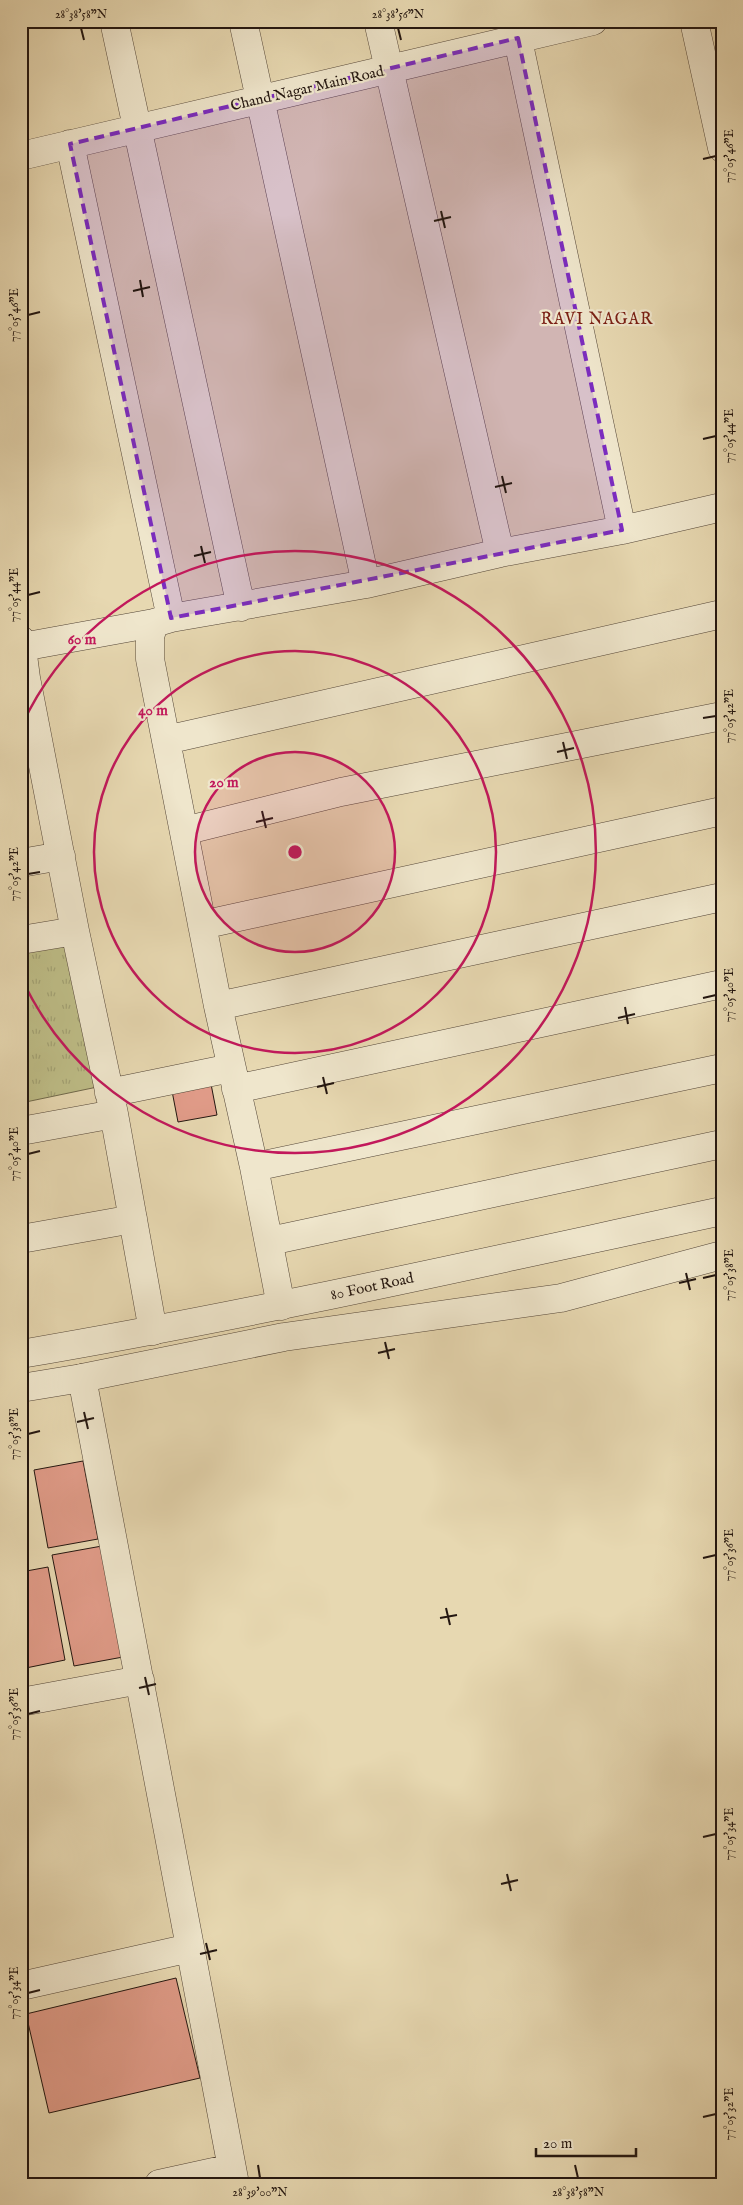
<svg xmlns="http://www.w3.org/2000/svg" width="743" height="2205" viewBox="0 0 743 2205" font-family="'IM FELL English',serif">
	<style>
		.park { fill: url(#park-tufts); stroke: #70694b }
		.building { fill: #e09b88; stroke: #231610 }
		.lines { fill: none; stroke-linecap: round; stroke-linejoin: round }
		.minor-casing { stroke: #544638; stroke-width: 29 }
		.tertiary-casing { stroke: #544638; stroke-width: 29 }
		.minor { stroke: #efe6cc; stroke-width: 28 }
		.tertiary { stroke: #efe6cc; stroke-width: 28 }
		.marked { fill: #7b2cbf; fill-opacity: 0.2; stroke: #7b2cbf; stroke-width: 4; stroke-dasharray: 10 6; stroke-linejoin: round }
		.ticks { fill: none; stroke: #231610; stroke-width: 2 }
		.ring { fill: none; stroke: #c2185b; stroke-width: 2.5 }
		.labels { text-anchor: middle; stroke-width: 4.5; stroke-linejoin: round; paint-order: stroke }
		.street-label { font-size: 15px; fill: #231610; stroke: #efe6cc }
		.neighbourhood-label { font-size: 16px; letter-spacing: 1px; fill: #7a1f14; stroke: #efe6cc }
		.centre { fill: #c2185b; stroke: #efe6cc; stroke-width: 2.5 }
		.ring-label { font-size: 15px; text-anchor: middle; font-weight: bold; fill: #c2185b; stroke: #efe6cc; stroke-width: 4.5; stroke-linejoin: round; paint-order: stroke }
		.neatline { fill: none; stroke: #231610; stroke-width: 2 }
		.ticks-label { font-size: 12px; text-anchor: middle; fill: #231610 }
	</style>
	<defs>
		<pattern id="park-tufts" width="24" height="20" patternUnits="userSpaceOnUse" patternTransform="scale(1.25)"><rect width="24" height="20" fill="#bdbc86"/><path d="M3 7l-1-3M5 7V3M7 7l1-3M15 17l-1-3M17 17v-4M19 17l1-3" fill="none" stroke="#a2a173"/></pattern>
	</defs>
	<rect width="100%" height="100%" fill="#e7d8b1"/>
	<filter id="stains"><feTurbulence type="fractalNoise" baseFrequency=".004" numOctaves="4"/><feColorMatrix values="0 0 0 0 .2 0 0 0 0 .09 0 0 0 0 .02 0 0 0 .5 -.17"/></filter>
	<radialGradient id="worn" r=".72"><stop offset=".6" stop-color="#630" stop-opacity="0"/><stop offset="1" stop-color="#630" stop-opacity=".3"/></radialGradient>
	<path class="park" d="M76,943L102,1086L21,1103V953Z"/>
	<path class="building" d="M211,1084L217,1115L178,1122L172,1091Z
		M83,1461L98,1539L48,1548L34,1470Z
		M102,1546L123,1657L74,1666L52,1555Z
		M48,1567L65,1660L21,1669V1572Z
		M176,1978L200,2078L49,2113L26,2014Z"/>
	<g class="lines">
		<g class="minor-casing">
			<path id="minor" d="M114,21L241,607
				M243,21L366,584
				M378,21L500,553
				M514,21L622,530
				M694,21L722,148
				M70,144L171,618
				M21,156L593,21
				M21,640L26,678L75,931L114,1114L153,1331
				M22,647L154,623
				M166,740L722,614
				M184,831L341,792L722,716
				M21,863L61,856
				M202,925L722,811
				M21,940L75,931
				M218,1006L722,897
				M236,1089L722,984
				M109,1093L231,1068
				M21,1131L114,1114
				M254,1167L722,1068
				M21,1239L133,1219
				M270,1241L722,1144
				M281,1306L254,1167L218,1006L150,659V637L154,623L171,618L366,584L500,553L622,530L722,507
				M82,1378L235,2184
				M21,1702L140,1680
				M21,1986L190,1948
				M159,2184L232,2168"/>
		</g>
		<g class="tertiary-casing">
			<path id="tertiary" d="M21,1354C256,1314 489,1261 722,1211
				M21,1388L82,1378L284,1337L561,1298L722,1255"/>
		</g>
		<use href="#minor" class="minor"/>
		<use href="#tertiary" class="tertiary"/>
	</g>
	<path class="marked" d="M518,38L622,530L171,618L70,144Z"/>
	<path class="ticks" d="M81,28L84,40M398,28L401,40M703,159L716,156M441,211L445,228M434,221L451,217M140,280L143,297M133,291L150,287M28,315L40,312M703,439L716,436M502,476L506,493M495,487L512,483M201,546L205,563M194,556L211,552M28,595L40,592M703,718L716,716M563,742L567,759M557,752L574,748M262,811L266,828M256,822L273,818M28,874L40,872M703,998L716,995M625,1007L628,1024M618,1018L635,1014M323,1077L327,1094M317,1087L334,1083M28,1154L40,1151M686,1273L690,1290M703,1278L716,1275M679,1283L696,1279M385,1342L389,1359M378,1353L395,1349M84,1412L88,1429M77,1422L94,1418M28,1434L40,1431M703,1558L716,1555M446,1608L450,1625M440,1618L457,1615M145,1677L149,1695M139,1688L156,1684M28,1714L40,1711M703,1837L716,1834M507,1874L511,1891M501,1884L518,1880M206,1943L210,1960M200,1954L217,1950M28,1993L40,1990M703,2117L716,2114M258,2165L260,2178M575,2165L578,2178"/>
	<circle cx="295" cy="852" r="100" fill="#c2185b" fill-opacity=".12"/>
	<g class="ring">
		<circle cx="295" cy="852" r="100"/>
		<circle cx="295" cy="852" r="201"/>
		<path d="M22 725A301 301 0 1 1 22 979"/>
	</g>
	<g class="labels">
		<g class="street-label">
			<text transform="translate(307 88) rotate(-13)" y="5">Chand Nagar Main Road</text>
			<text transform="translate(372 1286) rotate(-12)" y="5">80 Foot Road</text>
		</g>
		<g class="neighbourhood-label">
			<text x="597" y="324">RAVI NAGAR</text>
		</g>
	</g>
	<circle cx="295" cy="852" r="8" class="centre"/>
	<g class="ring-label">
		<text x="82" y="644">60 m</text>
		<text x="153" y="715">40 m</text>
		<text x="224" y="787">20 m</text>
	</g>
	<rect width="743" height="2205" fill="none" stroke="#e7d8b1" stroke-width="55"/>
	<path d="M536 2148v8h100v-8" fill="none" stroke="#231610" stroke-width="2.5"/>
	<text x="543" y="2148" font-size="15" fill="#231610" stroke="#efe6cc" stroke-width="4" paint-order="stroke">20 m</text>
	<rect x="28" y="28" width="688" height="2150" class="neatline"/>
	<g class="ticks-label">
		<text x="81" y="18">28°38'58"N</text>
		<text x="398" y="18">28°38'56"N</text>
		<text transform="translate(729 156) rotate(-90)" y="4">77°05'46"E</text>
		<text transform="translate(14 315) rotate(-90)" y="4">77°05'46"E</text>
		<text transform="translate(729 436) rotate(-90)" y="4">77°05'44"E</text>
		<text transform="translate(14 595) rotate(-90)" y="4">77°05'44"E</text>
		<text transform="translate(729 716) rotate(-90)" y="4">77°05'42"E</text>
		<text transform="translate(14 874) rotate(-90)" y="4">77°05'42"E</text>
		<text transform="translate(729 995) rotate(-90)" y="4">77°05'40"E</text>
		<text transform="translate(14 1154) rotate(-90)" y="4">77°05'40"E</text>
		<text transform="translate(729 1275) rotate(-90)" y="4">77°05'38"E</text>
		<text transform="translate(14 1434) rotate(-90)" y="4">77°05'38"E</text>
		<text transform="translate(729 1555) rotate(-90)" y="4">77°05'36"E</text>
		<text transform="translate(14 1714) rotate(-90)" y="4">77°05'36"E</text>
		<text transform="translate(729 1834) rotate(-90)" y="4">77°05'34"E</text>
		<text transform="translate(14 1993) rotate(-90)" y="4">77°05'34"E</text>
		<text transform="translate(729 2114) rotate(-90)" y="4">77°05'32"E</text>
		<text x="260" y="2196">28°39'00"N</text>
		<text x="578" y="2196">28°38'58"N</text>
	</g>
	<rect width="100%" height="100%" filter="url(#stains)"/>
	<rect width="100%" height="100%" fill="url(#worn)"/>
</svg>
